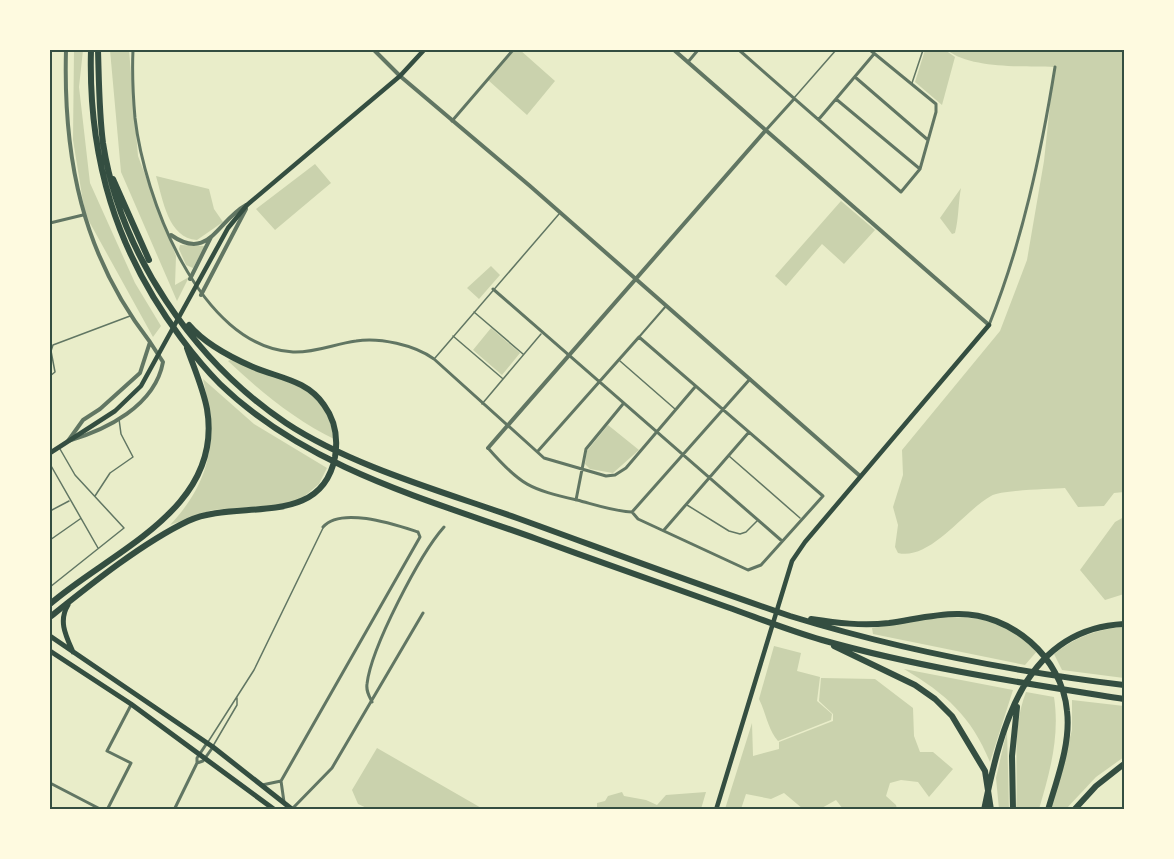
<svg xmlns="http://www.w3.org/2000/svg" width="1174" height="859" viewBox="0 0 1174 859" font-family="'Alegreya Sans',sans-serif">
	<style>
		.green { fill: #cad2ad }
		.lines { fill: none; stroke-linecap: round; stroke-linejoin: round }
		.service { stroke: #617663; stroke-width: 1.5 }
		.pedestrian { stroke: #617663; stroke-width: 2 }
		.minor { stroke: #617663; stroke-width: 3 }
		.tertiary { stroke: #617663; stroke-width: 4 }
		.secondary { stroke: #344e41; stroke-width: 4.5 }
		.primary { stroke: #344e41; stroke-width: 5 }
		.motorway { stroke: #344e41; stroke-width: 6 }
		.neatline { fill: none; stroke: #344e41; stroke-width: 2 }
	</style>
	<rect width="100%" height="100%" fill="#e9edc9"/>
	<path class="green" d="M74,50H83L79,87L90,183L135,283L161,326L153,337L85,214L73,140Z
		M110,50H129L138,156L176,256L175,285L189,277L177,301L121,172Z
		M514,50H520L555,81L527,115L488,80Z
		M925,50H945L955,57L942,105L915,82Z
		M947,50H1124V492L1114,493L1104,506L1078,507L1065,488C1050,489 1001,490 991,496C965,510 930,561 898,553L895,547L898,525L893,507L903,475L902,450L1000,331L1027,260L1044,161L1054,67C1024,66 971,69 947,50Z
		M315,164L331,183L275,230L256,209Z
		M156,176L209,189L214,209L223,222L197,240C168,238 163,200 156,176Z
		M961,188C958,204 959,217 955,233L952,234L940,218Z
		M841,201L875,230L844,264L822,244L786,286L775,276Z
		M180,245L205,246L193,268L186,265L179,249Z
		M491,266L500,275L479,299L467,288Z
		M491,328L520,353L502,375L473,350Z
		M230,360L292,379L324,405L336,440C295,420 261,392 228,361Z
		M203,379L254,424L327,468L319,484L300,500L275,506L212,510L170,525C213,479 217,439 203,379Z
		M608,425L639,450L613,473L590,469L585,464L587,451Z
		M1124,517V594L1105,600L1080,570L1115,522Z
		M937,617C981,617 1005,619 1038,650L1025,665L873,634L872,628Z
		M1124,627V678L1062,670L1054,654C1075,637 1097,629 1124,627Z
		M774,646L801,653L797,671L820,677L817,701L832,714L831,720L778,741C768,730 766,713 759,699Z
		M904,669L1013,690L990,762C971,716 946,694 904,669Z
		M821,678L875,679L913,708L914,736L920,752H933L953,769L929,797L918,782L901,780L890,783L886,796L896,805L897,809H843L836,800L820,809H803L784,793L771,799L746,794L741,809H725L752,723L753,756L779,749V742L833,721V714L819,701Z
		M1026,692L1054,697C1060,736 1050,772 1039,809L1016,810C1019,769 1011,731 1026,692Z
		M1072,700L1124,706V757L1096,777L1066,809L1050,810L1072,730Z
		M1007,730L1009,809H999L996,778Z
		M377,748L483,809L371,810L358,804L352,790Z
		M622,792L624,796L646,800L657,805L666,795L706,792L701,809H597V803L605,801L608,796Z"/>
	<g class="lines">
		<path class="service" d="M912,83L923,50
			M794,98L836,50
			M474,312L523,354
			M453,336L502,378
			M435,358L559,214
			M620,361L675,409
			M50,376L55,372L51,351L53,345L130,316
			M482,404L541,334
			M729,456L800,518
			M50,464L98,548
			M95,496L110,473L133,457L121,434L119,419
			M687,505L729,531L740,534L746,532L757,521
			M50,511L69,501
			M50,540L80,519
			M50,587L124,528L75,475L60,449
			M208,742L254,670L323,528
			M213,746L237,705V698"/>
		<path class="pedestrian" d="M639,337L666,306"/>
		<path class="minor" d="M133,50C132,72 133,95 135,118C144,196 199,347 293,352C315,353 334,344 356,341C379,337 415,345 434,359L544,458L606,476L615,475L626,468L695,387
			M739,50L901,192L920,169L936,112V104L870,50
			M688,62L698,50
			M855,77L928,140
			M836,99L920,169
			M819,119L874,54
			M452,121L513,50
			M766,130L794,99
			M50,223L83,215
			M493,289L782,541
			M989,325C1022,243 1041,154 1055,67
			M488,448C521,486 530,489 577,500C596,505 613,511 632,512L638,519L748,570L761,565L823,496L639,337L538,451
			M576,500L586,449L623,404
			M632,512L750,379
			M664,530L749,432
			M372,702C369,696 366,691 367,684C371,648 420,554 444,527
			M197,763L203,761L213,747
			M281,781L420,537L418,532C396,525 341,506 323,527
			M50,783L102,810
			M262,785L281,781L284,802
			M292,809L332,768L423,613
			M107,810L131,763L107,751L131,705
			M174,810L197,763V758L207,743"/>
		<path class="tertiary" d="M66,50C63,158 82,254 150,342
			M374,50L400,76L530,186L860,476
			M674,50L989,325
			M171,235C209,262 217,221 246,205
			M190,279L211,237
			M201,295L246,209
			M150,342L163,362C155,406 106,430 68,441L83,420L100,409L140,373Z
			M488,448L766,130"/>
		<path class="secondary" d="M50,453L115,411L141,386L228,228L247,205L400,76L424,50
			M716,810L792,561L805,542L989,325"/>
		<path class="primary" d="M68,605C58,621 66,636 73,652
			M50,636L213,747L293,810
			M50,651L131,704L275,810"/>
		<path class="motorway" d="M91,50C88,158 116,251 181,338C193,354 206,370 220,384C307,468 426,499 537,539C600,562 663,584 727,607C758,618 790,631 822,640C921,668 1023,683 1124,699
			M98,50C99,81 99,112 103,143C120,254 194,361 286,423C351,466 444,492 517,518C608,551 698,585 790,616C900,650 1010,671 1124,685
			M113,179L149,260
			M50,604C111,551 224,509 207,409C203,388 194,368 187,348
			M50,617C90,585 142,543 188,521C236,498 321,530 335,457C338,439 335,420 324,405C307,380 279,378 253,367C230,357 205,344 189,325
			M811,619C837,623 862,626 889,623C911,620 934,614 957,614C1011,613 1062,657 1067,711C1071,743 1057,779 1048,810
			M834,646L915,685L935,699L952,716L985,771L991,810
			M984,810C1001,727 1024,629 1124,624
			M1013,810L1012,756L1017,707
			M1074,810L1096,786L1124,764"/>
	</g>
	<rect width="1174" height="859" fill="none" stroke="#fefae0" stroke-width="102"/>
	<rect x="51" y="51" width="1072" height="757" class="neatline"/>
</svg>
